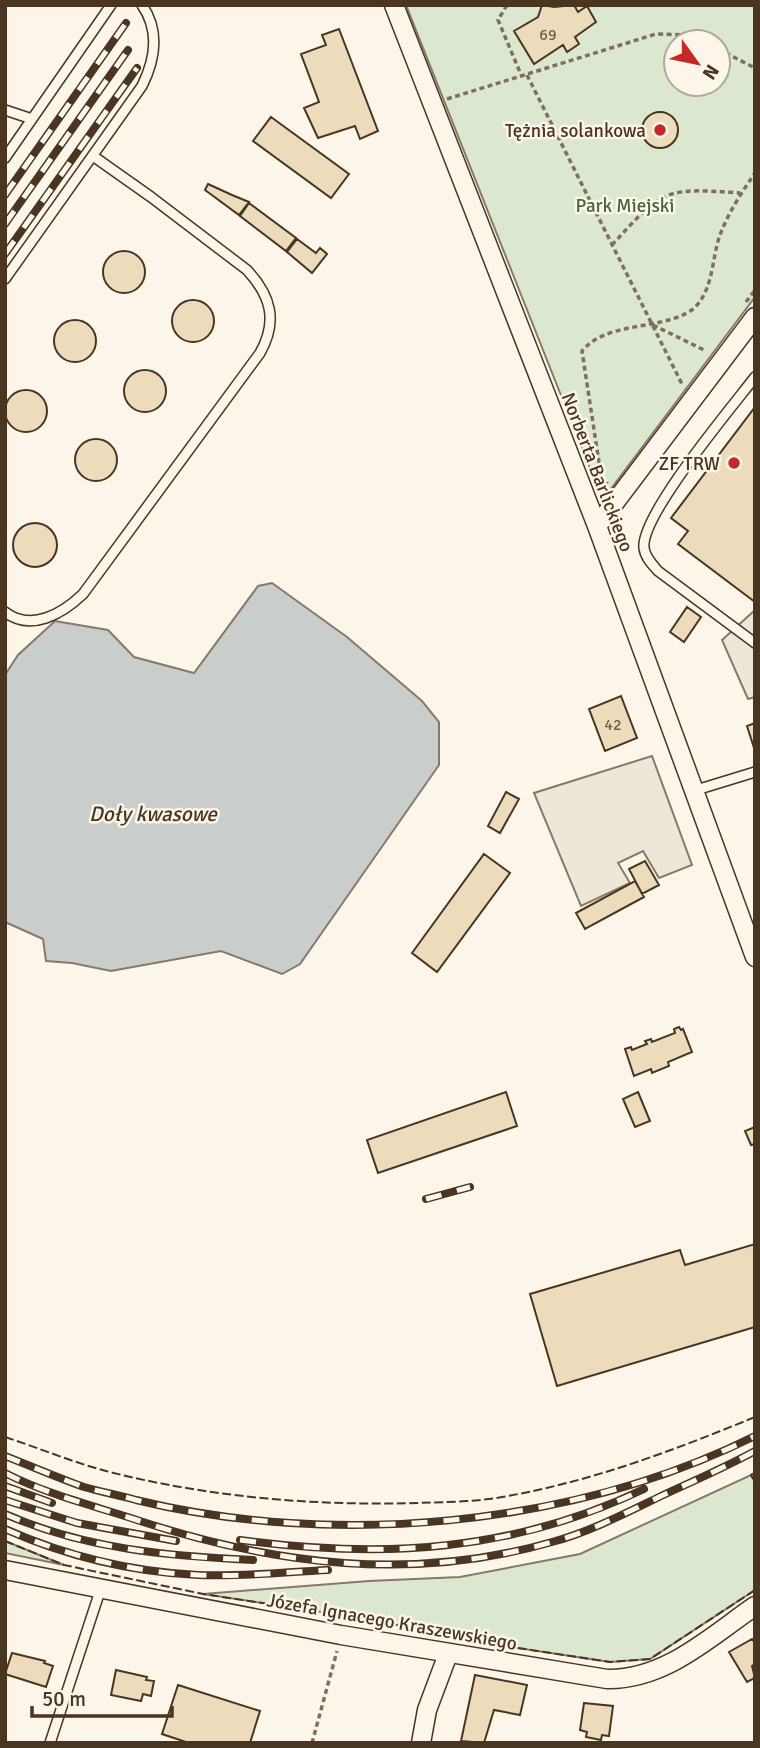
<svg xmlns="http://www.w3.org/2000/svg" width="760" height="1748" viewBox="0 0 760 1748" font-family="Signika,sans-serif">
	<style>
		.green { fill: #dce7d0; stroke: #887966; stroke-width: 2; fill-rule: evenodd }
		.parking { fill: #ede7d9; stroke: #887966; stroke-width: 2 }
		.water { fill: #c9cecd; stroke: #887966; stroke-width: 2 }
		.building { fill: #ecdcbc; stroke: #4a3520; stroke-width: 2 }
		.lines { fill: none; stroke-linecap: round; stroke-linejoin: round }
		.lane-casing { stroke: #4a3520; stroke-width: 12 }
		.street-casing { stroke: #4a3520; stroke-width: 21 }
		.path { stroke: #7f6f5c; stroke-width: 3.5; stroke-dasharray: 5 3.5; stroke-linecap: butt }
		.lane { stroke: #fbf6e9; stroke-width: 9 }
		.street { stroke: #fbf6e9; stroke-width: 18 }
		.rail-casing { stroke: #4a3520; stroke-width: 8 }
		.rail { stroke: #fbf6e9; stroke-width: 5; stroke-dasharray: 16; stroke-linecap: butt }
		.fence { stroke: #4a3520; stroke-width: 2; stroke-dasharray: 9 3.5; stroke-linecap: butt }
		.poi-dot { fill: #c62828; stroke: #fbf6e9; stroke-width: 2.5 }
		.labels { text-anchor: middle; stroke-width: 5; stroke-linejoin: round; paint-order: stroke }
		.number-label { font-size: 16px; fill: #725f47 }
		.poi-label { font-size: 19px; fill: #4a3520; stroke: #fbf6e9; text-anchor: end }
		.park-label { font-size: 19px; fill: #436837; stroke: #fbf6e9 }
		.street-label { font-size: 19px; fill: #4a3520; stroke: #fbf6e9 }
		.water-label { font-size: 21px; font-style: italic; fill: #4a3520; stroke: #fbf6e9 }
	</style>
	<rect width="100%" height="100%" fill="#fbf6e9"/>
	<path class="green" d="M406,5H755V297L607,494L599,491ZM676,42H718V84H676Z
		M751,1475L755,1482V1590L650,1659L610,1662L478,1642L368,1619L203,1594L369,1581L460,1577L580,1554Z
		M5,1541L64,1565L5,1553Z"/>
	<path class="parking" d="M755,610V697L748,699L722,640Z
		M652,756L692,865L659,878L643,851L618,863L630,883L581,906L534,793Z"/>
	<path class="water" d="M272,583L347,637L422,701L439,722V765L300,964L282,974L221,951L111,971L72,963L46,961L43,939L5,922V675L18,655L55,621L108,630L134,657L194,673L258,586Z"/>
	<path class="building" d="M542,5L554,7L574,5L578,12L587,6L596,22L575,37L579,44L567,52L563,45L534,64L514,31L538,17Z
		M339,29L378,131L360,139L355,126L318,138L304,108L319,102L301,54L326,45L322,35Z
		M642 130a18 18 0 1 1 36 0a18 18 0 1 1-36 0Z
		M271,117L349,174L331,198L253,141Z
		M208,184L232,195L249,202L239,215L205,190Z
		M249,203L296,238L286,251L240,216Z
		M297,239L316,253L320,248L327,254L312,273L287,252Z
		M103 272a21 21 0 1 1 42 0a21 21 0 1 1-42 0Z
		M172 321a21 21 0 1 1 42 0a21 21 0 1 1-42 0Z
		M54 341a21 21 0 1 1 42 0a21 21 0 1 1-42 0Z
		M124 391a21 21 0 1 1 42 0a21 21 0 1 1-42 0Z
		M5 411a21 21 0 1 1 42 0a21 21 0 1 1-42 0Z
		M755,407V602L678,544L688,531L671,518Z
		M75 460a21 21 0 1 1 42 0a21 21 0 1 1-42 0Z
		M13 545a22 22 0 1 1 44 0a22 22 0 1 1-44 0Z
		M687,607L701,617L684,642L670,632Z
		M621,696L637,738L605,751L589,709Z
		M755,723V751L747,726Z
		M506,792L519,799L500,833L488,826Z
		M484,854L510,873L437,972L412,953Z
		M645,861L659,885L642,894L629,869Z
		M635,881L644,897L585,929L576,913Z
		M679,1027L681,1030L683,1029L692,1052L668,1062L669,1066L652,1073L651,1069L634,1076L625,1049L631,1047L632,1050L647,1044L645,1041L651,1039L652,1042L675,1033L674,1029Z
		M506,1092L517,1126L378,1173L367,1140Z
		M638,1092L650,1121L635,1127L623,1099Z
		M755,1127V1144L751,1145L745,1131Z
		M755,1244V1327L557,1386L530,1294L680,1250L685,1265Z
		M752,1639L755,1643V1664L752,1666L755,1678L747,1682L729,1652Z
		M12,1653L45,1661L44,1663L53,1666L46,1687L5,1674Z
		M116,1670L147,1677L146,1680L154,1681L151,1696L143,1694L141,1701L111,1695Z
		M475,1675L527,1685L520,1715L494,1710L484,1743L461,1741Z
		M178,1685L260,1711L250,1743H189L162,1734Z
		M584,1703L613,1706L609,1736L602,1735L601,1740L586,1737L587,1732L580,1730Z"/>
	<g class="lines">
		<g class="lane-casing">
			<path id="lane" d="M5,110L32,119
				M5,158L111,5
				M5,279L142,86C155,60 160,31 142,5
				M755,377C732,407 640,516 644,548C645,557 652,564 658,571L755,643
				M5,612C31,632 62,614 83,594L260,353C278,321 271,296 247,270L151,197L93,156
				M693,791L755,772
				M50,1743L101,1588"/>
		</g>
		<g class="street-casing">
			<path id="street" d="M394,5L597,526L755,957
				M597,526L755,317
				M5,1570L341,1635L607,1679C665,1680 710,1637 755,1606
				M421,1743L427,1710L448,1654"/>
		</g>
		<path class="path" d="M507,5L498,20L522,77
			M718,49L755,68
			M527,75L682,384
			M447,99L656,34L689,35L704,42
			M612,245C628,228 644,208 664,197C683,187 720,192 740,193
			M746,302L755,290
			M653,325L706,351
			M608,484L602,482L582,351C606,322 655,330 687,313C714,298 711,259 720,235C728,213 742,192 755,173
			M312,1743L337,1651"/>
		<use href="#lane" class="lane"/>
		<use href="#street" class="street"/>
		<g class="rail-casing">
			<path id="rail" d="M5,195L126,23
				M5,224L128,50
				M5,254L137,68
				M426,1199L470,1187
				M5,1456C31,1466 58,1478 84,1487C101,1492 119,1495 136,1500C333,1548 572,1527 755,1436
				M5,1473C48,1495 95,1506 140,1521C275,1565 413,1582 552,1542C589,1532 624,1514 659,1497C691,1482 724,1468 755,1451
				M5,1486L52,1503
				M5,1500L77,1523L176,1541
				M5,1514C85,1549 167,1556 253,1560
				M5,1529C66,1556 132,1572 198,1575C241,1577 285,1572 328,1570
				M240,1540C383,1559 512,1552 644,1489"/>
		</g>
		<use href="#rail" class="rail"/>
		<path class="fence" d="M5,1437C39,1448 72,1462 106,1471C207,1497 313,1506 417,1503C445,1502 474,1502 502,1497C590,1482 672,1451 755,1417
			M755,1473L751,1475L755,1482
			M5,1541L64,1565L203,1594L368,1619L478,1642L610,1662L650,1659L755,1590"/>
	</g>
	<g class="poi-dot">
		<circle cx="660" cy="130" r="7"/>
		<circle cx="734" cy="463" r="7"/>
	</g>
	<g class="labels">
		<g class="number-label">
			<text x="548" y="40">69</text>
			<text x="613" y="730">42</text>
		</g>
		<g class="poi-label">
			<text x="646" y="137">Tężnia solankowa</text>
			<text x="720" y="470">ZF TRW</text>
		</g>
		<g class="park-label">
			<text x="625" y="212">Park Miejski</text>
		</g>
		<g class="street-label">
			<text transform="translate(598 472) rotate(69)" y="7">Norberta Barlickiego</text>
			<text transform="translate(392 1621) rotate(10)" y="7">Józefa Ignacego Kraszewskiego</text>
		</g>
		<g class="water-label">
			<text x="153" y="821">Doły kwasowe</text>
		</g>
	</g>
	<rect width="760" height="1748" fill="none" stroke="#4a3520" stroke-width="14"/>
	<g transform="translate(697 63) rotate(123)"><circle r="33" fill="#fbf6e9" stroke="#b4a999" stroke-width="2"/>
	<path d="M0-5L12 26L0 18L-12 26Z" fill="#c62828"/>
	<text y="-10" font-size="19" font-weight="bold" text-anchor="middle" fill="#4a3520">N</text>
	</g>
	<path d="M32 1706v10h140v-10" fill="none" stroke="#4a3520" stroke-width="3.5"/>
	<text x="42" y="1706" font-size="21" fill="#4a3520" stroke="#fbf6e9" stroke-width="5" paint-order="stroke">50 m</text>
</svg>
